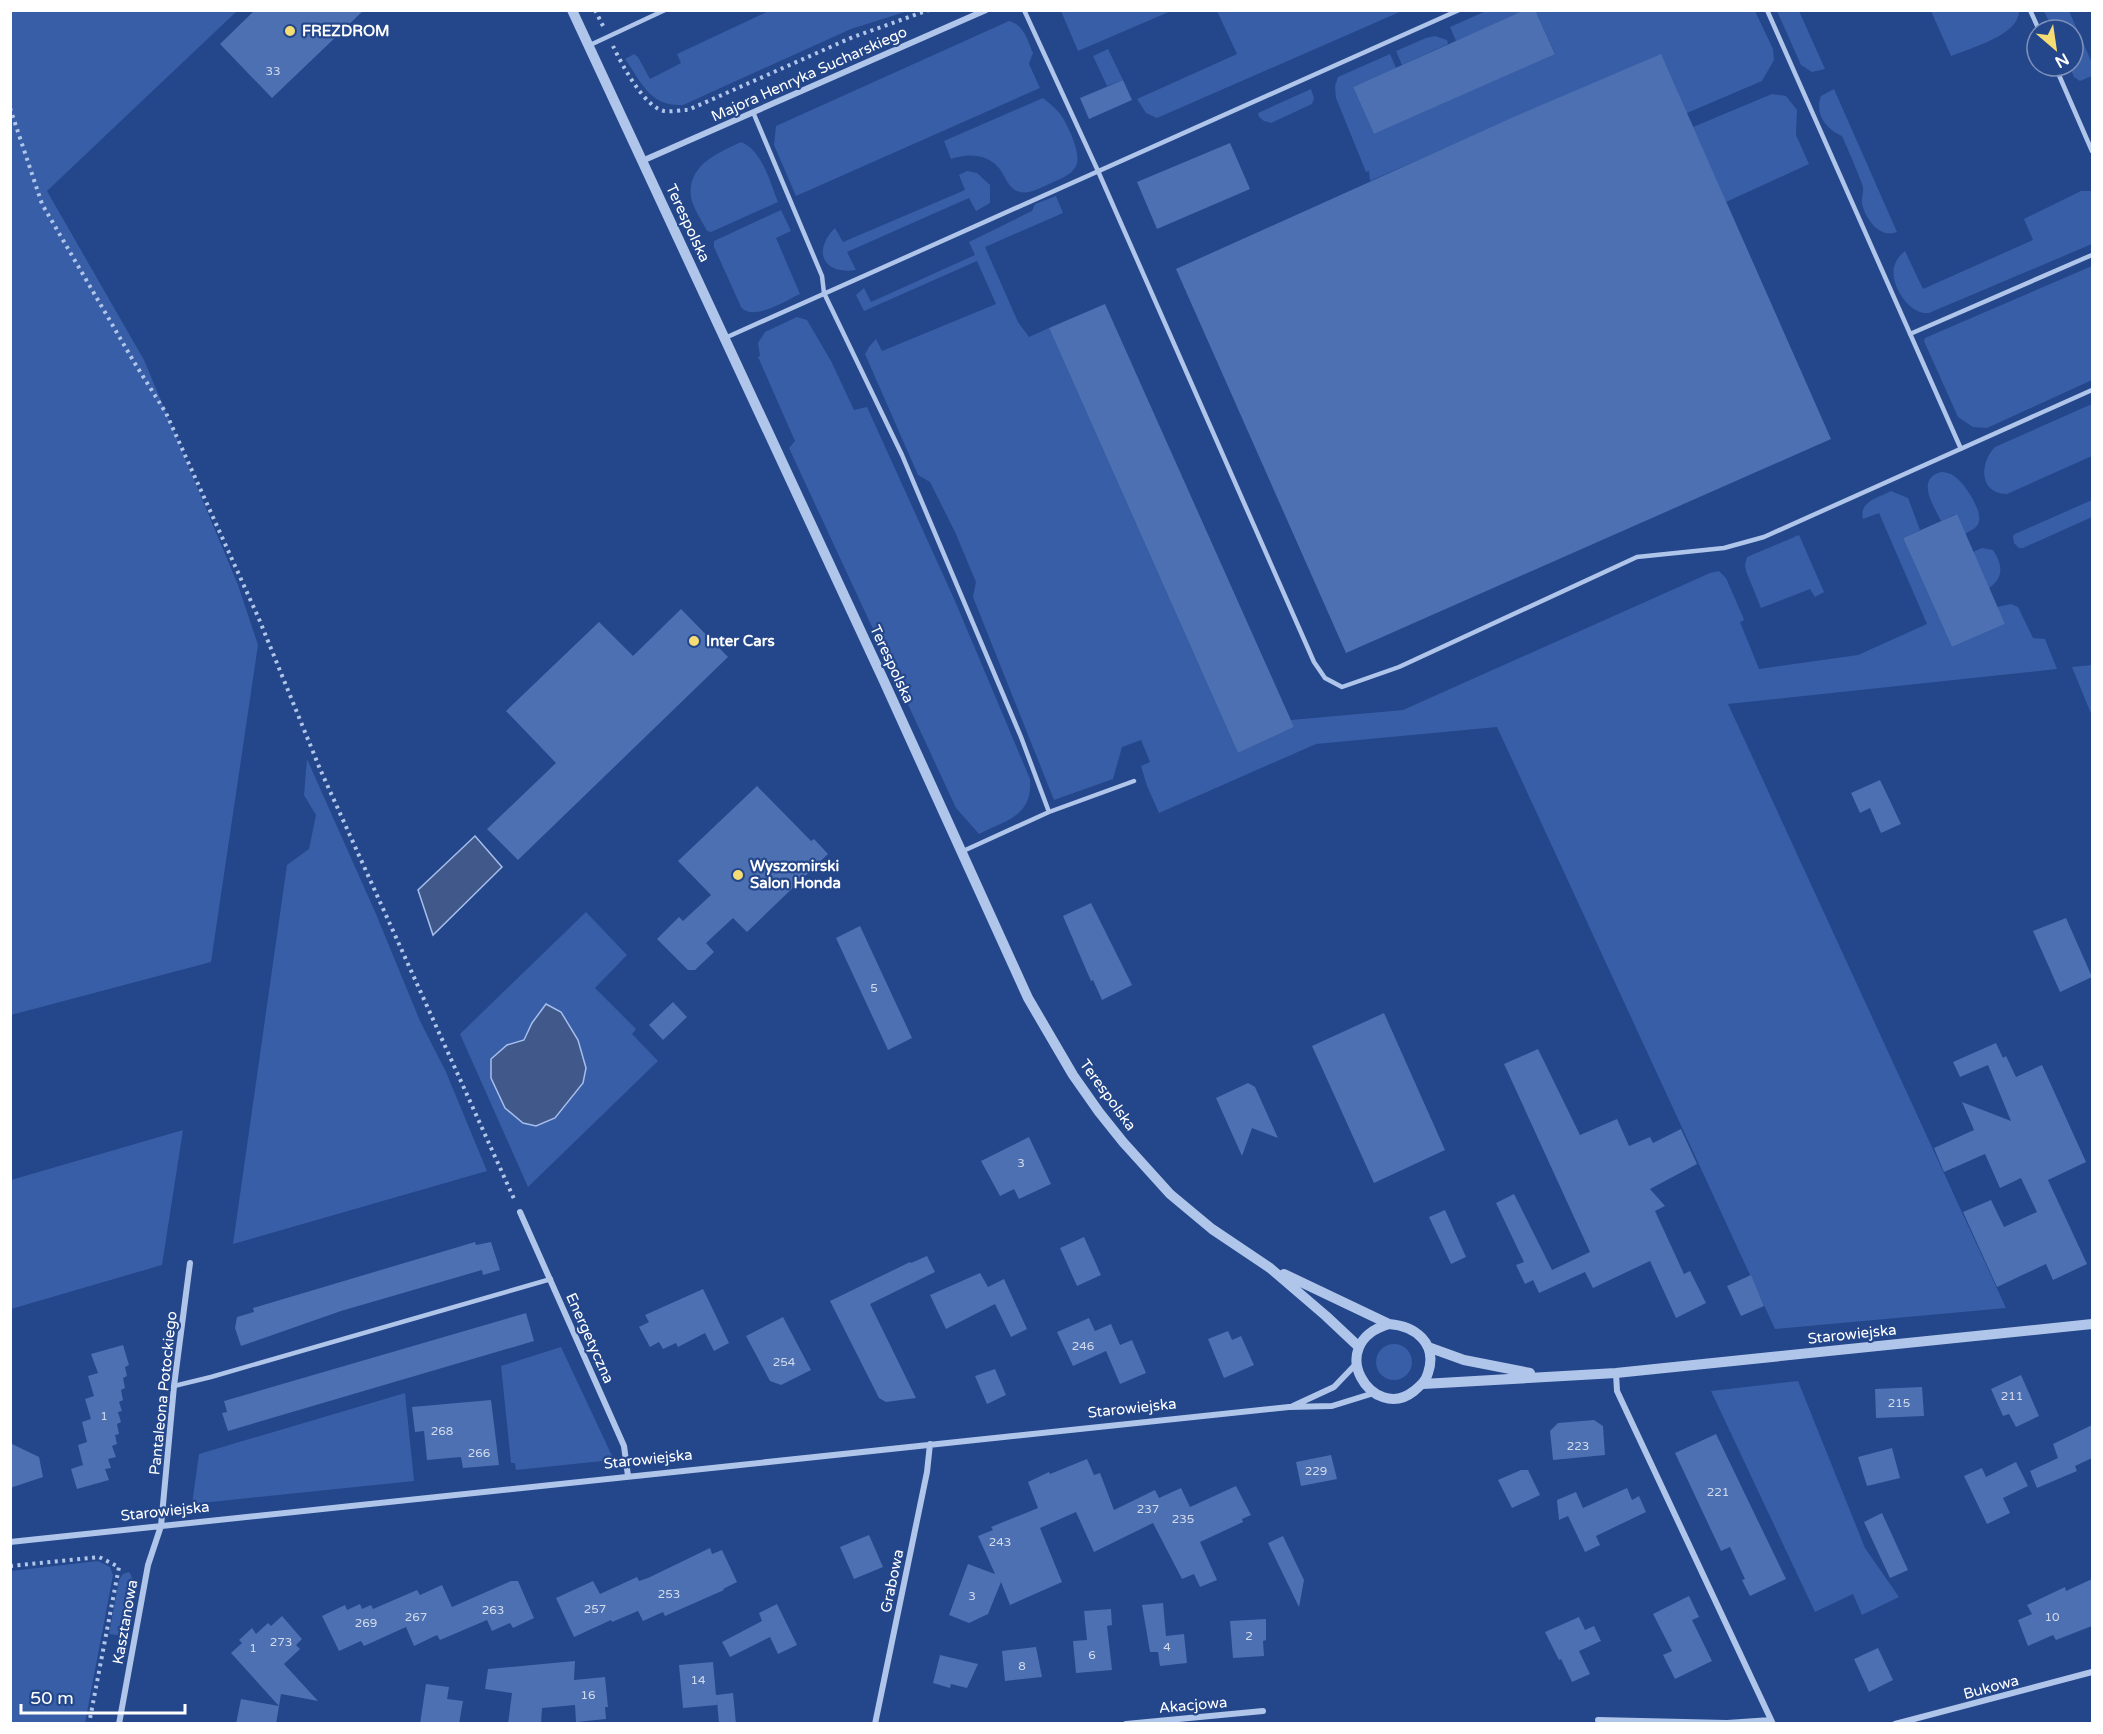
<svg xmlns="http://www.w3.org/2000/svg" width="2103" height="1734" viewBox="0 0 2103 1734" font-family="'Varela Round',sans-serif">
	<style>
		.green { fill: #385ea7; fill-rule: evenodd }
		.water { fill: #40588a; stroke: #a5beeb; stroke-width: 1.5 }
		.building { fill: #4c70b2 }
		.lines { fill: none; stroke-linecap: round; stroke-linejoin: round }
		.path { stroke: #b0c5ea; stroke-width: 4; stroke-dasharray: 3 4.5; stroke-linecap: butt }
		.service { stroke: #b0c5ea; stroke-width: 4.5 }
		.minor { stroke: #b0c5ea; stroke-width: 6 }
		.tertiary { stroke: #b0c5ea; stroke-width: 10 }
		.poi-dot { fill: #f5dc74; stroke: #24468a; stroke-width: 2 }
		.labels { text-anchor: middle; stroke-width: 4.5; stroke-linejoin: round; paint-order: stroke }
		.number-label { font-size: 12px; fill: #d2dbec }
		.poi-label { font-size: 15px; font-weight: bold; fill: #fff; stroke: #24468a; text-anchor: start }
		.street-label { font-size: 15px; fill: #fff; stroke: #24468a }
	</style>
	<rect width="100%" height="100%" fill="#24468a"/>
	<path class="green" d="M11,10L237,11L47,191L144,360L238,585L258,645L211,962L11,1015Z
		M771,10L908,11L851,29L683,105C650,107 642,83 625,59L634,54L638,57L650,79L681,63L677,54Z
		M1061,11H1171L1078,51Z
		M1217,11H1402L1157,118L1146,113L1137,99L1237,54Z
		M1486,11H1525L1456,41L1450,27Z
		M1535,11H1755L1773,49L1774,60L1762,81L1687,113L1498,125L1370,181L1369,171L1366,172L1336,98L1335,86L1338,77L1390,54L1396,68L1353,87L1374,134L1555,53Z
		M1777,11H1799L1825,69L1812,72L1801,65Z
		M2019,11C2019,35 1971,48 1951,56L1931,11Z
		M2044,11H2069L2092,63V76L2080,81L2074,77L2069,66H2073V30H2053Z
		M1009,21C1024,25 1027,39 1033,53L1029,64L1040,88L796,196L774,145L776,126Z
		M1435,36L1447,40L1448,44L1402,65L1396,51L1426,38Z
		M1108,49L1123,80L1107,86L1093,56Z
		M1311,89L1314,98L1312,104L1271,123L1264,121L1259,117L1258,113Z
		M1834,89L1897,232C1880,239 1865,219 1862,203C1861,196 1865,191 1862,184C1856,168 1849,152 1842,136C1827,130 1814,114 1821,96Z
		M1772,94L1786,96L1797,110L1796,135L1809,164L1726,202L1693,127Z
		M1043,98C1060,112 1062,114 1071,134C1084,167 1078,172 1047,185C1038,189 1029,194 1020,192C1008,189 1006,177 999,168C987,154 968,153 951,159L944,141Z
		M741,142C762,150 770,182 778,202L711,232L707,231C702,221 693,208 691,197C687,165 718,153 741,142Z
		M967,171L977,173L990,185V203L976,211L969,198L847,252L856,270C823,275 812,251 835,228L843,242L965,190L959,175Z
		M2081,191H2092V244L1929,313C1909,315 1890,285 1894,267C1896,260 1900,255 1905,251L1923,289L2033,240L2024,219Z
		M1056,196L1063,213L985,247L1018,322L1029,337L1049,328L1238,753L1294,727L1291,720L1403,710L1710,573L1719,571L1726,578L1743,617L1744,620L1740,622L1759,669L1858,655L1927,624L1879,513L1863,519C1859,501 1878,498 1891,491L1908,498L1920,530L1903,538L1952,647L2005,624L1997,607L2011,604L2018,607L2033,638L2045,639L2057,669L1728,704L2006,1308L1775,1329L1497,727L1316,744L1159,813L1147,786L1141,766L1150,762L1141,740L1122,747L1113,779L1054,800L973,597L976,582L955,532L930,482L918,475L865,354L869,347L876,339L882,351L996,304L977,261L864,311L856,295L864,288L871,302L975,255L969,242L1032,211L1035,204Z
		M781,210L791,231L776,238L800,294C785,301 753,322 741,307L714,247V241Z
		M2092,266V380L1987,428L1973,427L1958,417L1924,341L1925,338Z
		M797,317L807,320L831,361L854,410L867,407L955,601L1030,779C1033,816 1007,820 979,834L956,808L789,448L795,441L758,357L760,356L758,343L765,332Z
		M2092,404V456L2007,494C1979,494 1979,463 1995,447Z
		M1941,472C1946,472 1950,473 1954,476C1964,482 1982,510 1979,521C1978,528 1971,530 1965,534L1956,514L1941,521C1934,506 1915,479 1941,472Z
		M2092,500V517L2023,548H2019L2014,543L2013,536L2015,534Z
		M1799,535L1824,592L1815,597L1810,589L1761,608L1746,571L1745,565L1747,557Z
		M1982,548L1993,550C2002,564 2005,577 1989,588L1973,552Z
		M2092,665V716L2072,667Z
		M307,759L376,914L420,1021L446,1072L487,1171L233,1244L287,865L309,849L316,815L304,795Z
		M586,912L627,955L595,988L636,1029L632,1034L658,1061L528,1187L460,1034ZM532,1023L583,1083L555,1118L507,1045L524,1040Z
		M183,1130L162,1265L11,1309V1180Z
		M1376 1362a18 18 0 1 1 36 0a18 18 0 1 1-36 0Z
		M561,1347L613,1458L612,1460L516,1470L515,1463H511L501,1366Z
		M1798,1381L1865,1548L1899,1597L1862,1615L1853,1594L1815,1612L1711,1391Z
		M405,1393L414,1481L192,1504L199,1454Z
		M98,1561L110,1567L113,1575L85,1723H11V1571Z
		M129,1572C138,1581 126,1622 124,1636L109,1634L119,1580L123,1574Z"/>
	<path class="water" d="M475,836L502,867L433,935L418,890Z
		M546,1004L561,1012L578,1040L586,1068L583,1083L555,1118L536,1126L523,1123L505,1108L491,1078V1059L507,1045L524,1040L532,1023Z"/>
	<path class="building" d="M255,10H364L272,98L220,44Z
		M1525,10H1535L1555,54L1374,134L1353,87Z
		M1661,54L1831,439L1346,653L1176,269L1516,116Z
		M1123,80L1132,100L1089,119L1080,98Z
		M1230,143L1250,189L1157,229L1137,182Z
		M1105,304L1294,727L1238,753L1049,328Z
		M1957,514L2005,624L1952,647L1903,538Z
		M681,609L728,657L518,860L487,829L556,763L506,711L599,622L633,656Z
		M1880,780L1901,824L1881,833L1870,808L1860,813L1851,793Z
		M757,786L811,841L814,839L828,854L747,932L733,918L706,943L714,952L695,970H688L657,939L679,917L683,921L711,895L678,861Z
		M1091,903L1132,985L1102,1000L1093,980L1091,981L1063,916Z
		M2066,918L2092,977L2060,992L2033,931Z
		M860,926L912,1038L888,1050L836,938Z
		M673,1002L687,1017L663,1040L649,1025Z
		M1384,1013L1445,1150L1374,1183L1312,1046Z
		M1996,1043L2003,1058L2006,1056L2016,1077L2042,1065L2086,1162L2048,1180L2087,1264L2053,1280L2046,1264L1997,1287L1963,1212L1991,1200L2004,1227L2037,1212L2021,1178L2000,1188L1985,1154L1944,1172L1934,1148L1974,1130L1962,1102L2011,1121L1988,1065L1960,1077L1953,1062Z
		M1538,1049L1580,1135L1617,1119L1629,1146L1650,1137L1653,1143L1681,1129L1697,1164L1650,1189L1665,1206L1655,1211L1684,1274L1690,1271L1706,1303L1676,1318L1650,1261L1593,1288L1585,1272L1539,1293L1533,1280L1525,1284L1516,1265L1524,1262L1496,1203L1514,1194L1552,1270L1590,1252L1504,1064Z
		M1248,1083L1255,1087L1278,1138L1252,1128L1242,1156L1216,1098Z
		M1029,1137L1051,1184L1019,1199L1014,1189L1000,1196L981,1161Z
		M1445,1210L1466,1257L1451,1264L1429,1217Z
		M1084,1237L1101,1275L1077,1286L1060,1248Z
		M475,1242L476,1245L491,1242L500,1270L483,1275L482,1270L341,1311L241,1346L235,1328L237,1317L254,1312L253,1308Z
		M927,1256L935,1272L870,1304L916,1398L886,1402L879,1398L830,1301L910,1262L911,1263Z
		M980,1273L988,1287L1004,1279L1027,1329L1011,1337L995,1304L946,1329L930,1295Z
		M1751,1275L1764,1306L1741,1316L1727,1286Z
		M703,1289L729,1343L714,1351L705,1333L678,1347L676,1343L663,1349L659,1342L650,1347L639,1327L649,1322L645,1315Z
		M526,1313L534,1341L228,1431L222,1413L227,1412L224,1401Z
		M783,1317L811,1370L781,1385L770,1381L746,1336Z
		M1089,1318L1095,1331L1111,1324L1120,1345L1132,1340L1146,1373L1120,1384L1106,1351L1073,1366L1057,1332Z
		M1228,1331L1232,1340L1241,1336L1254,1365L1224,1378L1208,1339Z
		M123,1345L129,1365L125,1367L127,1376L123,1378L125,1388L121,1390L123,1400L119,1402L122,1411L118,1412L121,1422L117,1424L119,1434L115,1435L117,1444L112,1446L116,1457L108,1459L111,1468L105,1469L109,1480L77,1489L71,1469L83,1465L78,1445L87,1442L82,1422L91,1419L85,1399L94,1396L88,1376L98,1373L91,1354Z
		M995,1369L1006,1395L987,1404L975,1376Z
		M2021,1375L2039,1416L2016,1427L2009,1414L2003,1416L1991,1389Z
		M1922,1387L1924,1416L1876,1418L1875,1389Z
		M491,1400L499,1465L463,1468L461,1457L427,1460L424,1431L415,1432L412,1407Z
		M1594,1420L1603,1426L1605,1455L1553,1460L1550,1431L1558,1423Z
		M2092,1425V1458L2075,1466L2077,1471L2037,1488L2030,1471L2058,1458L2053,1444Z
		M1716,1434L1786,1579L1750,1596L1742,1580L1745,1579L1730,1547L1721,1551L1675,1453Z
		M10,1443L39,1457L43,1477L10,1488Z
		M1892,1448L1900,1478L1867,1486L1858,1457Z
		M1331,1455L1337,1479L1301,1486L1296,1462Z
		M1087,1459L1094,1475L1100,1473L1114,1510L1155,1490L1159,1498L1181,1488L1190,1507L1236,1486L1251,1515L1242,1519L1243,1522L1200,1542L1217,1580L1200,1587L1194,1574L1182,1579L1153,1523L1094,1552L1076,1512L1040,1528L1062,1582L1010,1605L1001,1582L988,1614L969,1623L949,1615L968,1564L995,1574L978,1536L993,1530L991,1527L1038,1508L1028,1482L1049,1472L1050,1474Z
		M2016,1462L2028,1486L2003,1498L2010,1513L1987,1524L1964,1476L1982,1468L1986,1477Z
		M1521,1470H1528L1540,1495L1512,1508L1498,1480Z
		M1627,1488L1632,1500L1639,1496L1646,1512L1596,1536L1600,1545L1585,1552L1568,1516L1559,1520L1557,1500L1576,1492L1583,1508Z
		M1882,1513L1908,1570L1890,1578L1864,1522Z
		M869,1535L883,1567L854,1579L840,1547Z
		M1283,1536L1304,1580L1299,1607L1268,1543Z
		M710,1548L712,1554L722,1550L737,1582L723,1589L724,1590L665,1616L663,1612L643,1621L638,1611L612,1622L611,1620L574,1637L556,1598L593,1581L600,1594L637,1577L639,1581L648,1578Z
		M2092,1579V1626L2056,1640L2053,1635L2028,1646L2018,1620L2032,1614L2027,1605L2065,1587L2066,1591Z
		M511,1581H518L534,1618L513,1628L510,1623L492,1631L487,1620L440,1640L437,1635L414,1646L406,1627L364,1646L361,1641L339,1651L322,1616L345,1605L347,1610L360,1604L362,1609L371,1605L373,1609L417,1590L420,1595L442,1585L452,1607Z
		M1689,1596L1699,1617L1692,1620L1712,1661L1675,1679L1663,1655L1672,1651L1653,1614Z
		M1163,1603L1166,1636L1184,1634L1187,1663L1160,1666L1158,1652H1150L1142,1605Z
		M777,1604L797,1645L778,1654L770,1637L730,1657L722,1642L762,1621L759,1613Z
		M1111,1609L1112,1625L1107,1626L1112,1670L1076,1673L1073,1641L1087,1640L1084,1611Z
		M282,1616L302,1639L296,1645L300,1649L284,1664L318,1701L281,1694L279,1706L231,1653L242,1643L239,1640L252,1628L256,1634L268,1623L271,1626Z
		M1579,1617L1585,1630L1594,1626L1601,1641L1579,1651L1590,1674L1572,1682L1561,1659L1559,1660L1545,1632Z
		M1266,1619V1640L1263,1641L1264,1656L1233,1658L1230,1621Z
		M1036,1647L1042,1677L1005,1681L1002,1651Z
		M1878,1648L1893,1680L1869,1692L1854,1659Z
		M940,1655L978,1664L967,1688L951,1684L950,1688L933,1683Z
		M575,1661L574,1680L605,1677L608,1707H605L606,1719L576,1722L575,1705L542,1708L541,1724H508L512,1693L485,1689L488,1669Z
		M713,1662L716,1695L733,1693L736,1724H719L717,1701V1705L683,1708L679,1665Z
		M426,1684L449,1687L447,1699L463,1701L459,1724H420Z
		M241,1699L279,1706L276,1724H236Z"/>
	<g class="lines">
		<path class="path" d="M595,10L603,26
			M613,46C621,63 644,107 664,111C671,112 681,110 688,110L853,37L929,10
			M10,108L42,204L134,362L166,413L259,619L320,769L515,1201
			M10,1566L99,1557L119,1567L89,1724"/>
		<path class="service" d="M1024,10L1098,171L1314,662L1325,678L1342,687L1399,667L1637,557L1724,548L1764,537L2092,390
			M1767,10L1961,449
			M2030,10L2039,30
			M588,46L665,10
			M2055,66L2092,151
			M753,112L822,276L824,293L902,455L1021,737L1049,812
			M1910,334L2092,255
			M725,338L1459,10
			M961,852L1049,812L1134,781
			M174,1386L211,1377L551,1279"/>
		<path class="minor" d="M642,161L986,10
			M520,1212L624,1446L628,1476
			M1616,1373L1617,1391L1773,1724
			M1293,1406L1334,1387L1356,1364
			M10,1542L1289,1407L1332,1406L1374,1393
			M1598,1720L1727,1723L1771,1720
			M119,1724L148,1565L161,1526L174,1386L190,1263
			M875,1724L927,1472L930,1444
			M1126,1724L1263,1711
			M1895,1724L2092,1672"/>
		<path class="tertiary" d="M572,10L883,679L1028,998L1073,1075L1099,1112L1123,1142L1170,1194L1212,1229L1270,1268L1326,1316L1359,1347
			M1284,1274L1389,1324C1415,1326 1438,1343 1428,1373C1426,1381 1421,1385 1414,1391C1373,1424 1322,1344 1389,1324
			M1428,1347L1464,1360L1530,1373
			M1423,1384L1616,1373L2092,1324"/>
	</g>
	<g class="poi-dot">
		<circle cx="290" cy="31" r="6"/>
		<circle cx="694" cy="641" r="6"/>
		<circle cx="738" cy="875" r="6"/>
	</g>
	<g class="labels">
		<g class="number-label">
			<text x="273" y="75">33</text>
			<text x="874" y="992">5</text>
			<text x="1021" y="1167">3</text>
			<text x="1083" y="1350">246</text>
			<text x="784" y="1366">254</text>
			<text x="2012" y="1400">211</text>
			<text x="1899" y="1407">215</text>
			<text x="104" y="1420">1</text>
			<text x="442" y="1435">268</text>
			<text x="1578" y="1450">223</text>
			<text x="479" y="1457">266</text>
			<text x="1316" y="1475">229</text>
			<text x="1718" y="1496">221</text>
			<text x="1148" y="1513">237</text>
			<text x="1183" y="1523">235</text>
			<text x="1000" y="1546">243</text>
			<text x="669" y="1598">253</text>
			<text x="972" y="1600">3</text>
			<text x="595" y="1613">257</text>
			<text x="493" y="1614">263</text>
			<text x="416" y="1621">267</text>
			<text x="2052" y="1621">10</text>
			<text x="366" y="1627">269</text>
			<text x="1249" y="1640">2</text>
			<text x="281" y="1646">273</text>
			<text x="1167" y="1651">4</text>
			<text x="253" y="1652">1</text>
			<text x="1092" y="1659">6</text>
			<text x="1022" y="1670">8</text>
			<text x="698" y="1684">14</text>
			<text x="588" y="1699">16</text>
		</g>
		<g class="poi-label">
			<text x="302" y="36">FREZDROM</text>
			<text x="706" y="646">Inter Cars</text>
			<text x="750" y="871">Wyszomirski<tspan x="750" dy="17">Salon Honda</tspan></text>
		</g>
		<g class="street-label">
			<text transform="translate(809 74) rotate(-24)" y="5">Majora Henryka Sucharskiego</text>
			<text transform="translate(688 223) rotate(65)" y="5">Terespolska</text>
			<text transform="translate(892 664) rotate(65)" y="5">Terespolska</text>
			<text transform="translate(1108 1095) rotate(54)" y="5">Terespolska</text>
			<text transform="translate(1852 1334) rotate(-6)" y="5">Starowiejska</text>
			<text transform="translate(590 1338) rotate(66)" y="5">Energetyczna</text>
			<text transform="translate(163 1393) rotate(-84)" y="5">Pantaleona Potockiego</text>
			<text transform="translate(1132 1408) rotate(-6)" y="5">Starowiejska</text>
			<text transform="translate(648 1459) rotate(-6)" y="5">Starowiejska</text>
			<text transform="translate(165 1511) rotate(-6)" y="5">Starowiejska</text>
			<text transform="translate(892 1581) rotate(-78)" y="5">Grabowa</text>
			<text transform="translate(125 1622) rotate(-80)" y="5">Kasztanowa</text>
			<text transform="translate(1991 1687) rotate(-15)" y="5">Bukowa</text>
			<text transform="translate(1193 1705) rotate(-5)" y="5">Akacjowa</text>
		</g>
	</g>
	<rect width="2103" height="1734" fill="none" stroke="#ffffff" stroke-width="24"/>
	<g transform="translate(2055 48) rotate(151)"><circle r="28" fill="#24468a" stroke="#7c90b9" stroke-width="1.5"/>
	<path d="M0-4.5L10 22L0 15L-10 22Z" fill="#f5dc74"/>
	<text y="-9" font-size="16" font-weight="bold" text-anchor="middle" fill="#ffffff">N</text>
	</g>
	<path d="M21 1704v9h164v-9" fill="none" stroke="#ffffff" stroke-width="3"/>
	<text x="30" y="1704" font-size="18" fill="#ffffff" stroke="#24468a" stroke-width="4.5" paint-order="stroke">50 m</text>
</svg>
